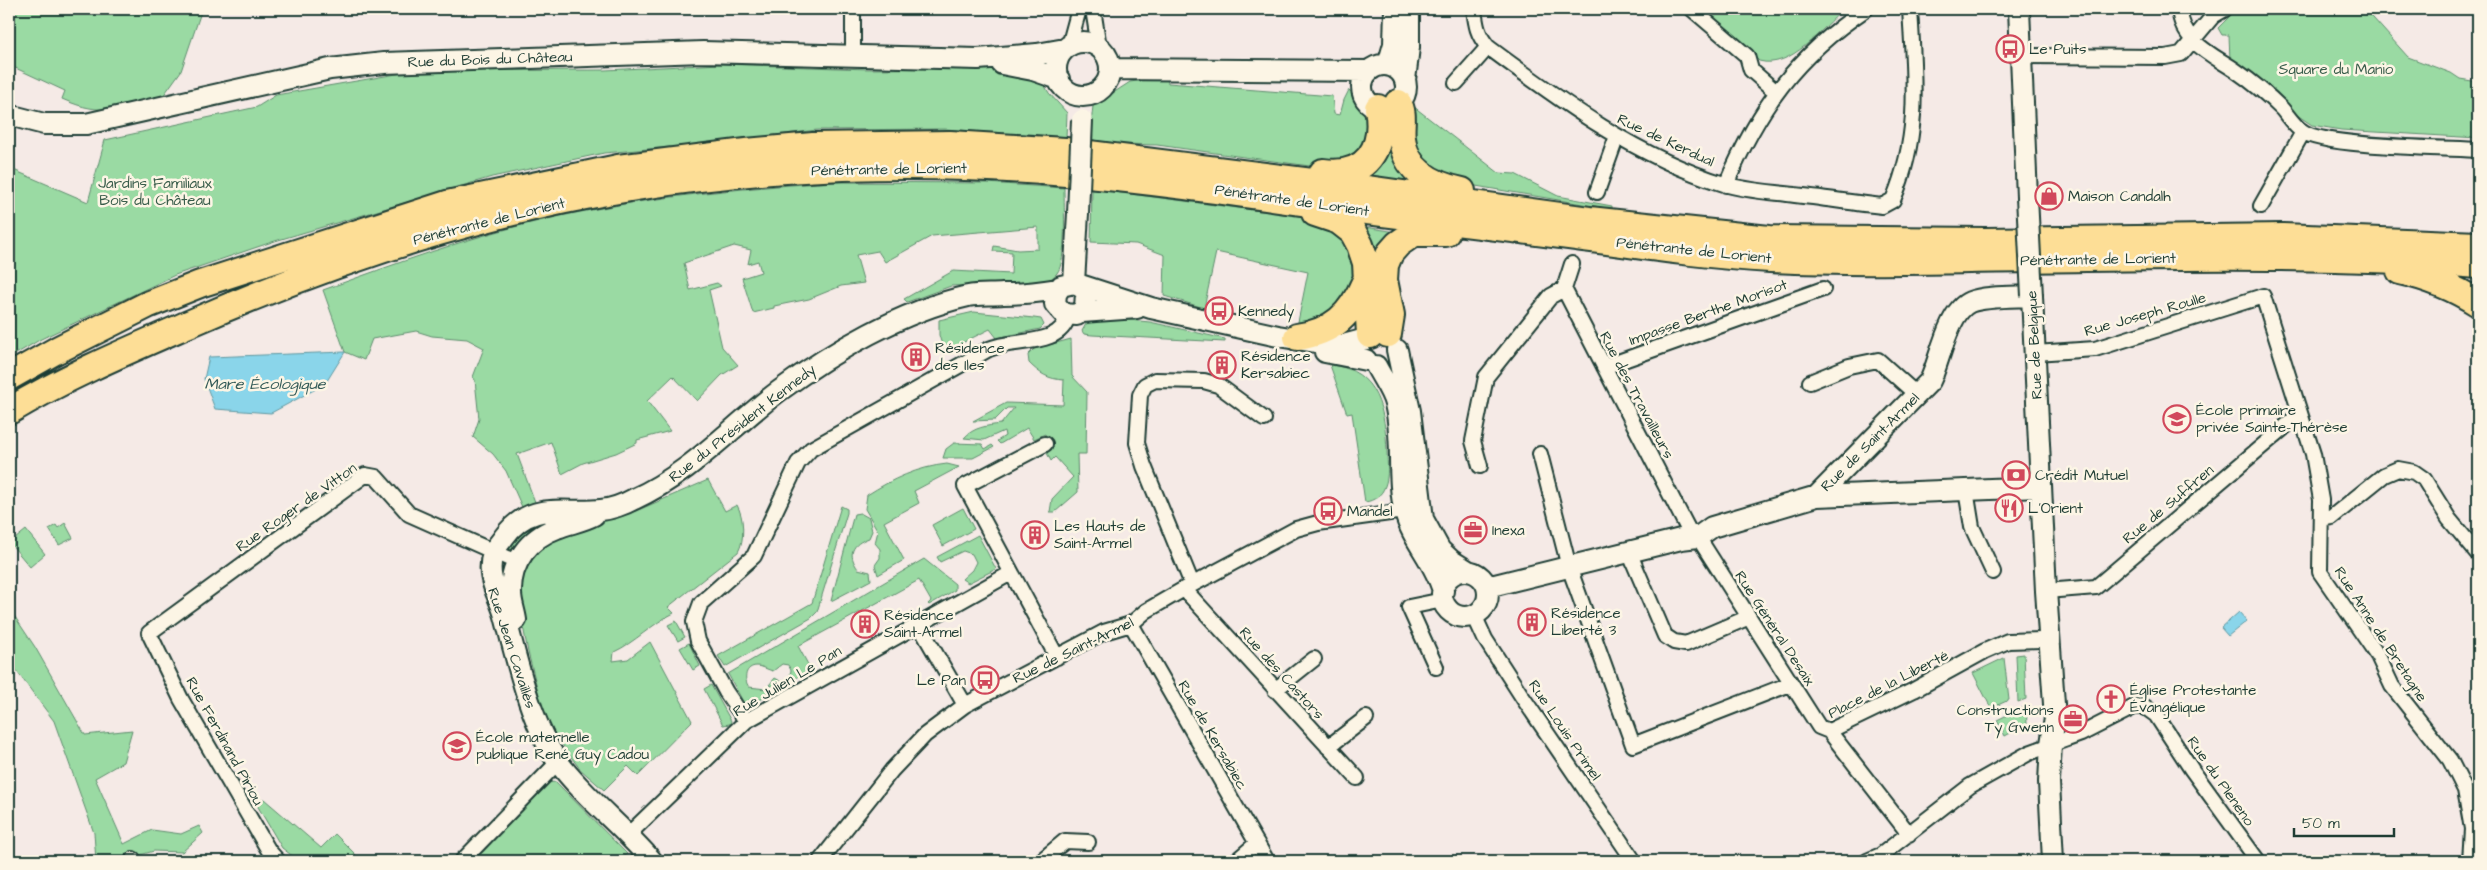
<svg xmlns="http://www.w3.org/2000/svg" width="2487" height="870" viewBox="0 0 2487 870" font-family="'Architects Daughter',sans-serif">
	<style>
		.green { fill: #9adaa3; stroke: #5c8c6c }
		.water { fill: #8ad5ea; stroke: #5f98a1 }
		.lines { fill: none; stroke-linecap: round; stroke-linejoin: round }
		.street-casing { stroke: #1f3d34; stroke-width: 18 }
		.secondary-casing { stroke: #1f3d34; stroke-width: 24 }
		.highway-casing { stroke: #1f3d34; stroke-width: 30 }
		.street { stroke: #fcf5e5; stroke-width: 14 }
		.secondary { stroke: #fcf5e5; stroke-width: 20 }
		.highway { stroke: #fdde96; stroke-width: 26 }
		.secondary-bridge-casing { stroke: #1f3d34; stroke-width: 24; stroke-linecap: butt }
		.secondary-bridge { stroke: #fcf5e5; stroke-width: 20 }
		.labels { text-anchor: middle; stroke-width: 5; stroke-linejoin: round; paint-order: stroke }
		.poi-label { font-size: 15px; fill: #1f3d34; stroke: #fcf5e5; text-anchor: start }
		.street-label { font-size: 15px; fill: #1f3d34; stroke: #fcf5e5 }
		.park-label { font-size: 15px; fill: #385c4a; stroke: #fcf5e5 }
		.water-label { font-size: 16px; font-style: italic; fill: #345b58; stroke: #fcf5e5 }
	</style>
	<rect width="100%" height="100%" fill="#f5eae6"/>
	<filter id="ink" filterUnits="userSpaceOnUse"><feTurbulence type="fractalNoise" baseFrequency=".02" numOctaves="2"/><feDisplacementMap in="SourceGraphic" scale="10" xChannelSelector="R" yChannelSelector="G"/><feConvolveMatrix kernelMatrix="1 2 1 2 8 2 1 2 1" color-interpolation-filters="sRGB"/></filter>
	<g filter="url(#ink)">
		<path class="green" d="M9,9H202L181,71L163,96C120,107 105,118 62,99L65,91L9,65Z
			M1702,9H1844C1822,28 1791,70 1759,61Z
			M2237,9H2365L2408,57L2451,73L2460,79L2478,82V138L2341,130L2312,125L2288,109L2230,60L2229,35H2222L2218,28Z
			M721,64L868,69L984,68L1039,76L1049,93L1067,113L1066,138L945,129L817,130L713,143L604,153L492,177L275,241L175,275L41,339L9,358V168L88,202L105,140L257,107L276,95L414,71L605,70Z
			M1166,77L1168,83L1332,96L1334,114L1340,115L1344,100L1349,90C1376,116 1374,117 1368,152L1324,168L1157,145L1089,143L1093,106L1130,82Z
			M1413,106L1499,173L1515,174L1558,196L1612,206V209L1452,182L1416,161Z
			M1386,115L1432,191L1351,180Z
			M835,182L986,183L1064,188C1064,206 1067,261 1057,273C1053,279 1047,280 1041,282L951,286L907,302L904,299L953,271L1011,274L1012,252L993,251L994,246L1018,250L1038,249V227L932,236L885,262L878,251L856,255L864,283L841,286L809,299L774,306V308L753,313L742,278L761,272L758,261L748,264L751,250L734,246L684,263L690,290L717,283L721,286L709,290L722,347L738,365L722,375L697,401L673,376L647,401L670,431L637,440V443L616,453L583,463L562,474L551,442L517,454L535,502L522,507L506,471L493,454L473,437L479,419L475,380L473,377L484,348L467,339L432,336L416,331L372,339L364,360L345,352L323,290C395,264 468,237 543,220C639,198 737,188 835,182Z
			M1092,189L1315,218L1330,223L1360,262L1339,315L1297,327L1308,272L1216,252L1204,308L1164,296L1165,255L1136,244L1091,242Z
			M1358,226L1403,233L1379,277Z
			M974,312L1034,318L1041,319L1044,325L1040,329L997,338L990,329L944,352L939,335V320Z
			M1107,318L1150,322L1225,339V342L1092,335L1084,334L1082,331L1086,324Z
			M1071,339L1072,376L1087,392L1086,454H1077L1078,492L1055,512H1050L1052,499L1073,477L1055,457L1051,461L1045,449L1050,445L1045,434L1034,439L1027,428L1000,444L997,441L1005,436L1004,431L984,440L964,438C974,427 986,426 1001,424L1014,408H1007L995,420L973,421L1006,403L1063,405L1064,380C1048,379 1040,374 1029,363L1028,355L1034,349Z
			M1330,365C1379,369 1385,413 1387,452C1387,463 1389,476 1385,486C1382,495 1374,501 1365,502L1352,413L1347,414Z
			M954,443L982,444L985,449L992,445L994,447L973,458H943L946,449Z
			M947,464L959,467L914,491L919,503L884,522L904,560L878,575L875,565L880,558V549L875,543L878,531L865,509L867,495C892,479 918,467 947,464Z
			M708,480L725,511L737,505C744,517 745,540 738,552L668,607L674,613C653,623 634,643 614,652L613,661L628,659L650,642L692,721L638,776L628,766L604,790L580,769L558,739L544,715L528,652L517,595L524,562L545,541L619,514L636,511Z
			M841,506L847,509V513L817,612L811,618L725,667L718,656L812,603Z
			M963,508L974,529L943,546L932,525Z
			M860,513L869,518L872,531L869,538C852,544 847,554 858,569L870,572L871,580L831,601L854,514Z
			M553,517L517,552L510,553L503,548L513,531Z
			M65,523L73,538L59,545L49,529L56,525L58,528Z
			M26,530L45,554L30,567L10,543Z
			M978,535L996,569L968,583L962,579L972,570L976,562L972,554L963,551L940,562L937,557Z
			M924,559L955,584V590L929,605L928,604L931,601L919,580L798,646L811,670L777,688L769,685L775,678L782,682L790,676L791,670L788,665L782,664L773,671C768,670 762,666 757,666C745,666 743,679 749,687L766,689L769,695L750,705H745L728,674Z
			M9,608L35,647L85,735L132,730L123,762L95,778L124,844L152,830L181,834L199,826L203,833L182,852L154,851L119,861H96L94,833L54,721L9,661Z
			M676,621L685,637L678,641L668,625Z
			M689,643L700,666L693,670L680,648Z
			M2024,654L2026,699L2018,702L2016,655Z
			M2004,658L2009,700L1991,708L1973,673Z
			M711,685L731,721L730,724L723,725L704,689Z
			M2026,706L2027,724L2005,736L1997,720Z
			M556,782L627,854L624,858L626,861H481L476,857L546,783Z
			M264,799L321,848L335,834L362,861H299L282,848L254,800Z"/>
		<path class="water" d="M345,352L325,384L271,413L215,409L204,379L209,357Z
			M2239,612L2247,621L2228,636L2221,628Z"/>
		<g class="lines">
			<g class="street-casing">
				<path id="street" d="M1093,9L1099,47
					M1474,9C1476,25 1477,34 1488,47C1561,101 1636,157 1724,184C1747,191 1772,192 1795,195C1824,198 1853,203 1882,206L1893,200C1921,134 1914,78 1910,9
					M1692,9L1747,56L1751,70L1776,92
					M2179,9C2182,42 2211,54 2235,70C2251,81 2268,95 2282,109C2288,116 2294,126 2302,131C2322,147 2446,148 2478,150
					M1069,46L1079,9
					M2021,56L2165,57L2181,54L2213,16L2225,9
					M853,57V9
					M1456,83L1488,47
					M1726,185C1759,107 1796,56 1866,9
					M1597,192L1617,136
					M2261,206L2303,132
					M1572,264L1564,289L1688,529L1698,537L1819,727L1829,731
					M2035,353L2095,349L2263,296L2313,454L2321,500L2320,572L2378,656L2392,686L2450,760L2465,790L2472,829L2470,861
					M1604,367L1823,289
					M1810,382L1849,366L1878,360L1917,395
					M1045,444L965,486L1057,657
					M1540,454L1569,567L1633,745L1790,684
					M1480,466L1473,441L1486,377L1551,296L1564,289
					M1966,490L1972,527L1993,572
					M2322,519L2332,517L2384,475L2398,469L2414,472L2424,479L2449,519L2478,554
					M1629,552L1665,636L1674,642L1686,644L1747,618
					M1192,584L1144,466L1137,443L1140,395L1145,385L1155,380L1204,381L1218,385L1264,419
					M1184,589L1357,778
					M2046,591L2096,587L2300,414
					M1474,615L1485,639L1523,698L1634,861
					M918,623L965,705
					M1131,624L1267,861
					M1436,667L1409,607L1443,600
					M1275,690L1314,659
					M746,721L726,692L698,641L694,622L701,603L754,556L798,463L811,449L989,349C1014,338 1060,348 1068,316
					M1829,731L1914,690L1985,651L2008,641L2041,640
					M1829,731L1909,834
					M1328,747L1366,718
					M629,834L746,721L1011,573
					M133,859L134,861
					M278,861L269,851L181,699L149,633L365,475L376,477L409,514L517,562
					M462,861L558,762
					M820,861L892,770L925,735L965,705L1104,632L1131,624L1146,611L1184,589L1296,529L1318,523L1404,511
					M1041,861L1065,841L1088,842
					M1236,861L1257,843
					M1867,861L1881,855L1970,786L2029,753L2081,734L2134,707H2145L2156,715L2192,770L2258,861"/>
			</g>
			<g class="secondary-casing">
				<path id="secondary" d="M2019,9L2027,197
					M1056 69a27 27 0 1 1 54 0a27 27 0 1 1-54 0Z
					M1002,64L1033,70L1059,79
					M1388,65L1394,44L1395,9
					M1362 87a22 22 0 1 1 44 0a22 22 0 1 1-44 0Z
					M1110,69L1368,71
					M1405,80L1409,47V9
					M9,115L44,124H86L330,69L384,63L703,52L978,59L1037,54L1065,49
					M1074,283L1078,213
					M1080,285L1086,293L1085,308L1077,315L1064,314L1055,304L1056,294L1061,286L1074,283L1151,308L1278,336L1340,346L1366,339
					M1082,312L1137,308
					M1397,350L1410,411L1423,519L1440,550L1452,561L1468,571
					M1325,352L1366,360
					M1376,366C1382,378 1392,391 1395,404C1404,439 1396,477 1405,512C1412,541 1435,561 1443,591
					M1817,496L2041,487
					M1442 594a23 23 0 1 1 46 0a23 23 0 1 1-46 0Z
					M1487,587L1681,539L1698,537L1712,527L1817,496L1930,381C1940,361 1948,311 1970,302C1985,296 2015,297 2032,296L2046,591L2055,718L2051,744L2049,782L2053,861
					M516,620C515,612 511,602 511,593C510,563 529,538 557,528C570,523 583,521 594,515
					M652,861C623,827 584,797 558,762C531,724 517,661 505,616C499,594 485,578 493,553C495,547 501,542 504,537C531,500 562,514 601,510C611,509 625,504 634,499C690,474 731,427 779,391C833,351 902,311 968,296C979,294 992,295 1003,294C1022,294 1040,292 1058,289"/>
			</g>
			<g class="highway-casing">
				<path id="highway" d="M1398,103C1405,114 1400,126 1402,138C1405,171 1432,185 1462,191
					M1323,172C1367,178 1385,148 1378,108
					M1315,213L1339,221L1353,232L1360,245L1366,263L1370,335
					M2400,271C2427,277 2455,288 2478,303
					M1388,334L1391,315L1384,280L1385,265L1390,253L1398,244L1414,233H1446
					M1297,337C1333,332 1351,315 1365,282
					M9,377L57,350L147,305L200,284L447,204L618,168L746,152L813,146L950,144L1065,151L1352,187L1589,220L1769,239L1985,241L2283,237L2478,245
					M9,411C67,376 129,350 191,323C291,279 395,242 501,215C683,168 879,157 1066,173C1159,181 1251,195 1343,208C1418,218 1493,227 1569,236C1636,245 1702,255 1770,259C1875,264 1981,259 2086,258C2217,256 2348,255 2478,265"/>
			</g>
			<use href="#street" class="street"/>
			<use href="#secondary" class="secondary"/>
			<use href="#highway" class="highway"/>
			<g class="secondary-bridge-casing">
				<path id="secondary-bridge" d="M2027,197L2032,296
					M1078,213L1082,120"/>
			</g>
			<use href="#secondary-bridge" class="secondary-bridge"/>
		</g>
	</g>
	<defs>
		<g id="bus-ring" transform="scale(1.4375)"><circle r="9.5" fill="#fcf5e5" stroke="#d1495b" stroke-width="1.5"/><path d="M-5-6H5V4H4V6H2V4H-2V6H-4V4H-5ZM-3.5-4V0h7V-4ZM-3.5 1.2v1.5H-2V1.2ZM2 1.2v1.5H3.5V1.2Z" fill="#d1495b"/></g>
		<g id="shop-ring" transform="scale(1.4375)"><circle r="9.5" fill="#fcf5e5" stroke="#d1495b" stroke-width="1.5"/><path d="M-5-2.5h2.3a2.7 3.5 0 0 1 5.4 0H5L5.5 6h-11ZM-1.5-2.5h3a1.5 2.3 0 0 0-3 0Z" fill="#d1495b"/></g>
		<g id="building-ring" transform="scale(1.4375)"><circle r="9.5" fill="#fcf5e5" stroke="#d1495b" stroke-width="1.5"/><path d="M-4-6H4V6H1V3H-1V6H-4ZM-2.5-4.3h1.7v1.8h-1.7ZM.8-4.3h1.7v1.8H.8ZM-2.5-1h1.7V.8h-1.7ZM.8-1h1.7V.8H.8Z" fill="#d1495b"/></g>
		<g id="school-ring" transform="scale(1.4375)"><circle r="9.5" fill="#fcf5e5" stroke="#d1495b" stroke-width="1.5"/><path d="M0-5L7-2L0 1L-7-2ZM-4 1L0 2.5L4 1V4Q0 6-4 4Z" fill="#d1495b"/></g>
		<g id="bank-ring" transform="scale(1.4375)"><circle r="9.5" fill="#fcf5e5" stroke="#d1495b" stroke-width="1.5"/><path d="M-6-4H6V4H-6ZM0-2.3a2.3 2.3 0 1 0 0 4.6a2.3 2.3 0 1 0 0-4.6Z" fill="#d1495b"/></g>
		<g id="restaurant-ring" transform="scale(1.4375)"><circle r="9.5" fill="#fcf5e5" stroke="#d1495b" stroke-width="1.5"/><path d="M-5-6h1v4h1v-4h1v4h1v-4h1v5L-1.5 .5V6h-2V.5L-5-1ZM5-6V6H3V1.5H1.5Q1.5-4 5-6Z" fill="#d1495b"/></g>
		<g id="office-ring" transform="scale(1.4375)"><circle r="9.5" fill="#fcf5e5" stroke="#d1495b" stroke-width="1.5"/><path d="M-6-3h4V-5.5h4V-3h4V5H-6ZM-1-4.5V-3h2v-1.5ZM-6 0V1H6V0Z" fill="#d1495b"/></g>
		<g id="church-ring" transform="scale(1.4375)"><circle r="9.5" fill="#fcf5e5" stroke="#d1495b" stroke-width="1.5"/><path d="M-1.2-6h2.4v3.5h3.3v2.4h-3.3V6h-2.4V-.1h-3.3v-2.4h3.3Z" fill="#d1495b"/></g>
	</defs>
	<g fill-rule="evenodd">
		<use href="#bus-ring" x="2010" y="49"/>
		<use href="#shop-ring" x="2049" y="196"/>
		<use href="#bus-ring" x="1219" y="311"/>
		<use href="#building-ring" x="916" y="357"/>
		<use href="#building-ring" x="1222" y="365"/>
		<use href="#school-ring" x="2177" y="419"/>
		<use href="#bank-ring" x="2016" y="475"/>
		<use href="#restaurant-ring" x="2009" y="508"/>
		<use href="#bus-ring" x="1328" y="511"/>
		<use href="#office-ring" x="1473" y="530"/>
		<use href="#building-ring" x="1035" y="535"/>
		<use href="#building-ring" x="1532" y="622"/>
		<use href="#building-ring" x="865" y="624"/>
		<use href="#bus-ring" x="985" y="680"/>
		<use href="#church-ring" x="2111" y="699"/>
		<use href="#office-ring" x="2073" y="719"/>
		<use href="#school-ring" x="457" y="746"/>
	</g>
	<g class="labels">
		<g class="poi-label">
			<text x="2029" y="54">Le Puits</text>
			<text x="2068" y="201">Maison Candalh</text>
			<text x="1238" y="316">Kennedy</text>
			<text x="935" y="353">Résidence<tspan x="935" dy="17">des Iles</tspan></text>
			<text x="1241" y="361">Résidence<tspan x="1241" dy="17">Kersabiec</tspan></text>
			<text x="2196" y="415">École primaire<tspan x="2196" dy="17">privée Sainte-Thérèse</tspan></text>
			<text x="2035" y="480">Crédit Mutuel</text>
			<text x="2028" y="513">L'Orient</text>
			<text x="1347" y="516">Mandel</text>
			<text x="1054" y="531">Les Hauts de<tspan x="1054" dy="17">Saint-Armel</tspan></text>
			<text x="1492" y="535">Inexa</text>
			<text x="1551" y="618">Résidence<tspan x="1551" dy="17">Liberté 3</tspan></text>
			<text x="884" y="620">Résidence<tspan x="884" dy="17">Saint-Armel</tspan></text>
			<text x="966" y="685" text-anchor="end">Le Pan</text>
			<text x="2130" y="695">Église Protestante<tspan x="2130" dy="17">Évangélique</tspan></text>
			<text x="2054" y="715" text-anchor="end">Constructions<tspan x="2054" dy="17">Ty Gwenn</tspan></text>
			<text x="476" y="742">École maternelle<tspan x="476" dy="17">publique René Guy Cadou</tspan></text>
		</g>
		<g class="street-label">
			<text transform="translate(490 59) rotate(-2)" y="5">Rue du Bois du Château</text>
			<text transform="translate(1666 140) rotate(25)" y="5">Rue de Kerdual</text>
			<text transform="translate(889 169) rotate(-1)" y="5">Pénétrante de Lorient</text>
			<text transform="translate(1292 200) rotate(8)" y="5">Pénétrante de Lorient</text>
			<text transform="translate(489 221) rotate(-14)" y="5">Pénétrante de Lorient</text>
			<text transform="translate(1694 250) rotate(6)" y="5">Pénétrante de Lorient</text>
			<text transform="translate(2098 259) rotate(-1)" y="5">Pénétrante de Lorient</text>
			<text transform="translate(1708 312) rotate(-20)" y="5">Impasse Berthe Morisot</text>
			<text transform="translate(2145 314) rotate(-16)" y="5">Rue Joseph Roulle</text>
			<text transform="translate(2034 345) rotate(-93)" y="5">Rue de Belgique</text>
			<text transform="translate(1637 395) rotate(62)" y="5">Rue des Travailleurs</text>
			<text transform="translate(742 423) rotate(-38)" y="5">Rue du Président Kennedy</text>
			<text transform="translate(1870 442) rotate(-45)" y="5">Rue de Saint-Armel</text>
			<text transform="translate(2168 504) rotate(-40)" y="5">Rue de Suffren</text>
			<text transform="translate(296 507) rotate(-35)" y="5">Rue Roger de Vitton</text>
			<text transform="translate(1775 628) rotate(57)" y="5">Rue Général Desaix</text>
			<text transform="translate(2381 634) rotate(57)" y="5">Rue Anne de Bretagne</text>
			<text transform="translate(512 648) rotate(72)" y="5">Rue Jean Cavaillès</text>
			<text transform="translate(1073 650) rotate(-26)" y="5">Rue de Saint-Armel</text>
			<text transform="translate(1282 673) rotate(48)" y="5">Rue des Castors</text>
			<text transform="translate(787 681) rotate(-31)" y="5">Rue Julien Le Pan</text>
			<text transform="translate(1888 684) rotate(-27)" y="5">Place de la Liberté</text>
			<text transform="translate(1565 730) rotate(56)" y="5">Rue Louis Primel</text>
			<text transform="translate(1213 735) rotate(60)" y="5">Rue de Kersabiec</text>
			<text transform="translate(225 741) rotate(61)" y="5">Rue Ferdinand Piriou</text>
			<text transform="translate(2221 781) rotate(55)" y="5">Rue du Pleneno</text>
		</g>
		<g class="park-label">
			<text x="2336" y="74">Square du Manio</text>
			<text x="155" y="188">Jardins Familiaux<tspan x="155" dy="17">Bois du Château</tspan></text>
		</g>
		<g class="water-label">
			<text x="265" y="389">Mare Écologique</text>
		</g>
	</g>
	<rect width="2487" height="870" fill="none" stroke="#fcf5e5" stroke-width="30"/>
	<rect x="15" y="15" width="2457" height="840" fill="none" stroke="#1f3d34" stroke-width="2" filter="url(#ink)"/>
	<path d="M2294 828v8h100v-8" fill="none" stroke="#1f3d34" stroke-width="2.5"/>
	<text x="2302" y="828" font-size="15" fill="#1f3d34" stroke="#fcf5e5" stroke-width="4" paint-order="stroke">50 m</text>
</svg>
